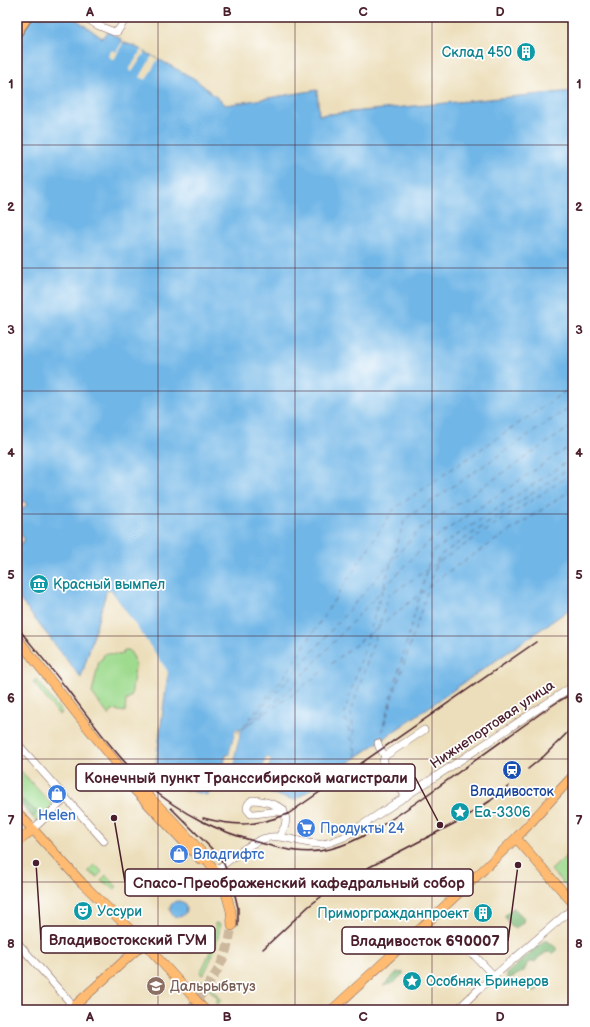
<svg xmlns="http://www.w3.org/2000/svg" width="590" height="1027" viewBox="0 0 590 1027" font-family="'Balsamiq Sans',sans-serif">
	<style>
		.green { fill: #9fdb8f; stroke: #747d5d }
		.forest { fill: #7fbb7a; stroke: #646d52 }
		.water { fill: #70b6e7; stroke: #5d6a89 }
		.pier { fill: #ecdeba }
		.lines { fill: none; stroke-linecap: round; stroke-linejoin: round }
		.ferry { stroke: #595b76; stroke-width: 1; stroke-dasharray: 5 4; stroke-linecap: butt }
		.major-tunnel { stroke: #ccb89d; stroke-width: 9; stroke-dasharray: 9 4.5; stroke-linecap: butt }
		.minor-casing { stroke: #83625d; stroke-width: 8 }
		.major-casing { stroke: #83625d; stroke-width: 10 }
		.highway-casing { stroke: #83625d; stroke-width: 12 }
		.minor { stroke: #fff; stroke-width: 7 }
		.major { stroke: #febb71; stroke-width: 9 }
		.highway { stroke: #febb71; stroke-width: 10 }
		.rail { stroke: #4a1f2b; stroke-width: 1.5 }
		.grid { fill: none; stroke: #4a1f2b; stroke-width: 1; stroke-opacity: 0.55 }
		.labels { text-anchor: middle; stroke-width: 3.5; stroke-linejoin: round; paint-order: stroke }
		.culture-label { font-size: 14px; fill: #0d838f; stroke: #fff; text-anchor: start }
		.street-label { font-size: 14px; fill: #4a1f2b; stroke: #fff }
		.transit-label { font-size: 14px; fill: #164399; stroke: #fff }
		.shop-label { font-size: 14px; fill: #366cbe; stroke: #fff; text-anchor: start }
		.education-label { font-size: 14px; fill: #785e54; stroke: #fff; text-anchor: start }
		.leader { fill: none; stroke: #4a1f2b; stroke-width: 1.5 }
		.callout-dot { fill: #4a1f2b; stroke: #fff; stroke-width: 1.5 }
		.callout { fill: #fff; stroke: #4a1f2b; stroke-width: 1.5 }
		.callout-label { font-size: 15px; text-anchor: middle; font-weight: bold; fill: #4a1f2b }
		.neatline { fill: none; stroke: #4a1f2b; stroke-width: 1.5 }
		.grid-label { font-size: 13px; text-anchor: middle; font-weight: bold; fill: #4a1f2b }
	</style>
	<rect width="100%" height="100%" fill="#fff"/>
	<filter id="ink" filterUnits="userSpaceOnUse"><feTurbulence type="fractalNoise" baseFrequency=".025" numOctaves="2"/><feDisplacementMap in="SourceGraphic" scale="8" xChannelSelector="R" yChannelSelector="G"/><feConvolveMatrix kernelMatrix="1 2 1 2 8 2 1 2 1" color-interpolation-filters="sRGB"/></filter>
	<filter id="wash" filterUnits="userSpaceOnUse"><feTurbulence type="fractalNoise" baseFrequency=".012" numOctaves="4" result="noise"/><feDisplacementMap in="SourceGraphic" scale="16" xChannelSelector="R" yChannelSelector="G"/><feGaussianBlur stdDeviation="0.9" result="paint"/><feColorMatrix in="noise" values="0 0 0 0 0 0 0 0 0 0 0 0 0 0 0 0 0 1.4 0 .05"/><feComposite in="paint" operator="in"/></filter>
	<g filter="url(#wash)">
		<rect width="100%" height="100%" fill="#ecdeba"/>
		<path class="green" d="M124,650H129L134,658L135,667L131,697H129L128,700H126L125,712L112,710L109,716L92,693L99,661L102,659L105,653L121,655Z
			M36,679L62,713L59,715L33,682Z
			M20,770L53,806L36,821L17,800V773Z
			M573,850V894L551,870Z
			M95,864L102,872L97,877L88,871Z
			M106,875L117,887L114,889L101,880Z
			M215,923L220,924C219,943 211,959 203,976L200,973C208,957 217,940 215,923Z
			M203,980L222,1000L217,1005L216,1001L218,1000L217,997L205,986H204L201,981Z
			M540,980L542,984L537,990L534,991L529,990V982Z"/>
		<path class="forest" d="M17,796L36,811V814L33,817L17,801Z
			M513,908H514L524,918L523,922L515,929L511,926L505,917V915Z
			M544,941H547L554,945L556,948V950L554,953L547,952L539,957L535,962H528L524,971L509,979L507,978C506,974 509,971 512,969Z
			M397,972L400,973L403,972L404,973L393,983L383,986Z"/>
		<path class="water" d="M17,17H73L102,38L108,31L121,39L122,42L134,46L195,79L226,105L317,90L319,115L573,91V607L295,800L261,791L271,759L266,757L256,790L230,783L236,758H234L241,730L236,729L229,755H226L220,780L215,779L213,780L208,795L170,786L159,777L155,770L168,673L111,590L109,589L106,593L81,678L17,596V546L25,540L17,529V513L27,505L24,501L17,506Z
			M170 909a8 8 0 1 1 16 0a8 8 0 1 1-16 0Z"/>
		<path class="pier" d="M122,42L123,43L114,60L108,56L112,50L116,52Z
			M141,50L145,52L132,72L129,70Z
			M152,56L158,59L146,80L140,77Z
			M109,589L111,590L167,670L168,673L167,679L166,677V673L165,671L109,591L108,595L106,593Z
			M236,729L241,730L234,757L236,758L230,783L228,782L233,760L232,757L238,732L237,731L231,756L228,757L222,781L220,780L227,755H229Z
			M266,757L271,759L261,791H259L269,760L267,759L258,791L256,790Z"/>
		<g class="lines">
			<path class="ferry" d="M392,560L405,519L573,405
				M384,588L426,544L573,444
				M371,633L449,571L573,489
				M245,725L286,682L418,531L573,425
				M384,725L439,556L573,466
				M244,728L297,691L368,635
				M241,730L289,690L382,590
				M237,733L282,680L394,509L573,386
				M379,741L432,552L573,458
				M356,753L351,712L389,595L573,473
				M357,758L344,714L391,563"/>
		</g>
	</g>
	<g filter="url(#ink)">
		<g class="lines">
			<path class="major-tunnel" d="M190,1010C202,994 216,976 224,957C228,947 230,937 232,926"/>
			<g class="minor-casing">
				<path id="minor" d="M85,17L97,25L114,32H117L127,17
					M17,743L104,841
					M378,743L379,747L385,756
					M406,797L383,761L385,756L424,730
					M33,829L66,798
					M279,837L285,826L286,819L283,809C275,804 262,800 252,800C248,803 247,805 247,809L251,814H254L279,811L284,814
					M215,871C229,861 250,842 266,838C283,833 303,845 321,844C329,844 336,840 344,837L573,686
					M17,942L68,1000L75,1010
					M470,953L475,956L494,976
					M457,1010L479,989L573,908"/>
			</g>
			<g class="major-casing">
				<path id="major" d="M17,638L92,733L119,766L176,824L204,855L215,871L226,893L231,911L232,926
					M129,784L201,860
					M17,812L82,883L144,943L205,1010
					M516,838L573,903
					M17,843L33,829
					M70,1010L144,943
					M332,1010C393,953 456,898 515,839C535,819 553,797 573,776"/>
			</g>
			<g class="highway-casing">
				<path id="highway" d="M17,32L27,17"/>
			</g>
			<use href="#minor" class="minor"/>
			<use href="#major" class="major"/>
			<use href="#highway" class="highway"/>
			<path class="rail" d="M17,627C34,648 51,668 67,689C93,723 118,758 149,787
				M528,769L544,756L573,727
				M146,784C183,815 216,831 264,844C285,850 307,855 330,849C360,842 392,819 417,802L544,711L559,701L573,693
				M171,808L216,853L224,864L234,891L238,908V926
				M203,818C237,827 256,826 288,814L536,642
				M263,949L309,906L322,896L358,873L461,820L490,801L509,786"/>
		</g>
	</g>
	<path class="grid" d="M158,17V1010M295,17V1010M432,17V1010M17,145H573M17,268H573M17,391H573M17,514H573M17,636H573M17,759H573M17,882H573"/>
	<defs>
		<g id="building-disc" transform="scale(1)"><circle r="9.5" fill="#0f9aa8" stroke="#fff"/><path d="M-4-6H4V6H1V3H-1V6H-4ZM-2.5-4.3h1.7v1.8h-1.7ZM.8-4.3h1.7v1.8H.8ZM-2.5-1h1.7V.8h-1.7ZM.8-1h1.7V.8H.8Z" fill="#fff"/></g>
		<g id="museum-disc" transform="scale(1)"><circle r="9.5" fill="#0f9aa8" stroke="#fff"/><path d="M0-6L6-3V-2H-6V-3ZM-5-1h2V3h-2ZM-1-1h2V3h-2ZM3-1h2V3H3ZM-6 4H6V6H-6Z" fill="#fff"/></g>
		<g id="station-disc" transform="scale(1)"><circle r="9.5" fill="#1a4fb4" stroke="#fff"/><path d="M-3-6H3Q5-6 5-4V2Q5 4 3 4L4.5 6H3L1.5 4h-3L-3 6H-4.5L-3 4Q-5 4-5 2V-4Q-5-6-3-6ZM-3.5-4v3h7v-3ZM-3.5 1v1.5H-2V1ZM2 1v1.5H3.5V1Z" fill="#fff"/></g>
		<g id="shop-disc" transform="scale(1)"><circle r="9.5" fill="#3f7fe0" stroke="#fff"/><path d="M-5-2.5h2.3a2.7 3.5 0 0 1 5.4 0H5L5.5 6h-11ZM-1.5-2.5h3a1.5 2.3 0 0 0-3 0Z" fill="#fff"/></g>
		<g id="sight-disc" transform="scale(1)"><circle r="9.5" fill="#0f9aa8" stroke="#fff"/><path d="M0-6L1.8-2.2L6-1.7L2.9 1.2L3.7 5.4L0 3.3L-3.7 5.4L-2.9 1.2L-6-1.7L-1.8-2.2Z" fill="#fff"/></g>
		<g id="supermarket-disc" transform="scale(1)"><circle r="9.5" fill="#3f7fe0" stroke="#fff"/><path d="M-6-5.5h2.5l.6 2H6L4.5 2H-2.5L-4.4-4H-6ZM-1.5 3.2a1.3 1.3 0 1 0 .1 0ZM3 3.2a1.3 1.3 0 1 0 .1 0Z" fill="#fff"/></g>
		<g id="theatre-disc" transform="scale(1)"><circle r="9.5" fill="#0f9aa8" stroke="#fff"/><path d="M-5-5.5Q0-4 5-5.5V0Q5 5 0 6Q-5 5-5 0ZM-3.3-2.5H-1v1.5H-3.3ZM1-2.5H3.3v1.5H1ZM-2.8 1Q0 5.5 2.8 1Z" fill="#fff"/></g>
		<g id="university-disc" transform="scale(1)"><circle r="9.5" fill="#8d6e63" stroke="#fff"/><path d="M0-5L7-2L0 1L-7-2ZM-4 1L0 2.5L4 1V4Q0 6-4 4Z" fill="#fff"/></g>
	</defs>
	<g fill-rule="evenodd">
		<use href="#building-disc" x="526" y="52"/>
		<use href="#museum-disc" x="39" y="584"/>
		<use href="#station-disc" x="512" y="770"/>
		<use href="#shop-disc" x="57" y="794"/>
		<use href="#sight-disc" x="460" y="812"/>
		<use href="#supermarket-disc" x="306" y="828"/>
		<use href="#shop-disc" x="179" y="854"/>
		<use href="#theatre-disc" x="83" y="911"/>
		<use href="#building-disc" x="483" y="913"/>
		<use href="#sight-disc" x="412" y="981"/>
		<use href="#university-disc" x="156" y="986"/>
	</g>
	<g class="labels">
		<g class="culture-label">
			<text x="512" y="57" text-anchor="end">Склад 450</text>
			<text x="53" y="589">Красный вымпел</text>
			<text x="474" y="817">Еа-3306</text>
			<text x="97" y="916">Уссури</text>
			<text x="469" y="918" text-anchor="end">Приморгражданпроект</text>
			<text x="426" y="986">Особняк Бринеров</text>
		</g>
		<g class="street-label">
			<text transform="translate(492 724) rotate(-34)" y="5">Нижнепортовая улица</text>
		</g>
		<g class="transit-label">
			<text x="512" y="796">Владивосток</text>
		</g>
		<g class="shop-label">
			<text x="57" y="820" text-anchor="middle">Helen</text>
			<text x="320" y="833">Продукты 24</text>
			<text x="193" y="859">Владгифтс</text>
		</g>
		<g class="education-label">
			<text x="170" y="991">Дальрыбвтуз</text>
		</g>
	</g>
	<path class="leader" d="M440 825L415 777M114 818L125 882M36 863L41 940M518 865L508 941"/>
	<g class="callout-dot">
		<circle cx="440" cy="825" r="4"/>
		<circle cx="114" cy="818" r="4"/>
		<circle cx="36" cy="863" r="4"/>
		<circle cx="518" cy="865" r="4"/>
	</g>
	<g class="callout">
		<rect x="76" y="764" width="339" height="27" rx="4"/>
		<rect x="125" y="869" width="348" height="27" rx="4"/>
		<rect x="41" y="926" width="174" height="27" rx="4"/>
		<rect x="342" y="927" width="166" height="27" rx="4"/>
	</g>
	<g class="callout-label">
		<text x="246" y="783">Конечный пункт Транссибирской магистрали</text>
		<text x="299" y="888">Спасо-Преображенский кафедральный собор</text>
		<text x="128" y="945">Владивостокский ГУМ</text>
		<text x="425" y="946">Владивосток 690007</text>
	</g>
	<rect width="590" height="1027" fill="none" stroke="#fff" stroke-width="44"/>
	<rect x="22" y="22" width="546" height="983" class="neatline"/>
	<g class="grid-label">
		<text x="90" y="16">A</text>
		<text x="227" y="16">B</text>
		<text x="363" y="16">C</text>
		<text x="500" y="16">D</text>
		<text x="11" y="88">1</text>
		<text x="579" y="88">1</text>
		<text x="11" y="211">2</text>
		<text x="579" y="211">2</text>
		<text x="11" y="334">3</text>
		<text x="579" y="334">3</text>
		<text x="11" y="457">4</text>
		<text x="579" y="457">4</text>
		<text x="11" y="579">5</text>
		<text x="579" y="579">5</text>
		<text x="11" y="702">6</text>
		<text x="579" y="702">6</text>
		<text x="11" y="825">7</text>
		<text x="579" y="825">7</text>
		<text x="11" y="948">8</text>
		<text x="579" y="948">8</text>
		<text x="90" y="1021">A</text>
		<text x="227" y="1021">B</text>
		<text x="363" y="1021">C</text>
		<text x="500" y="1021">D</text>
	</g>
</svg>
